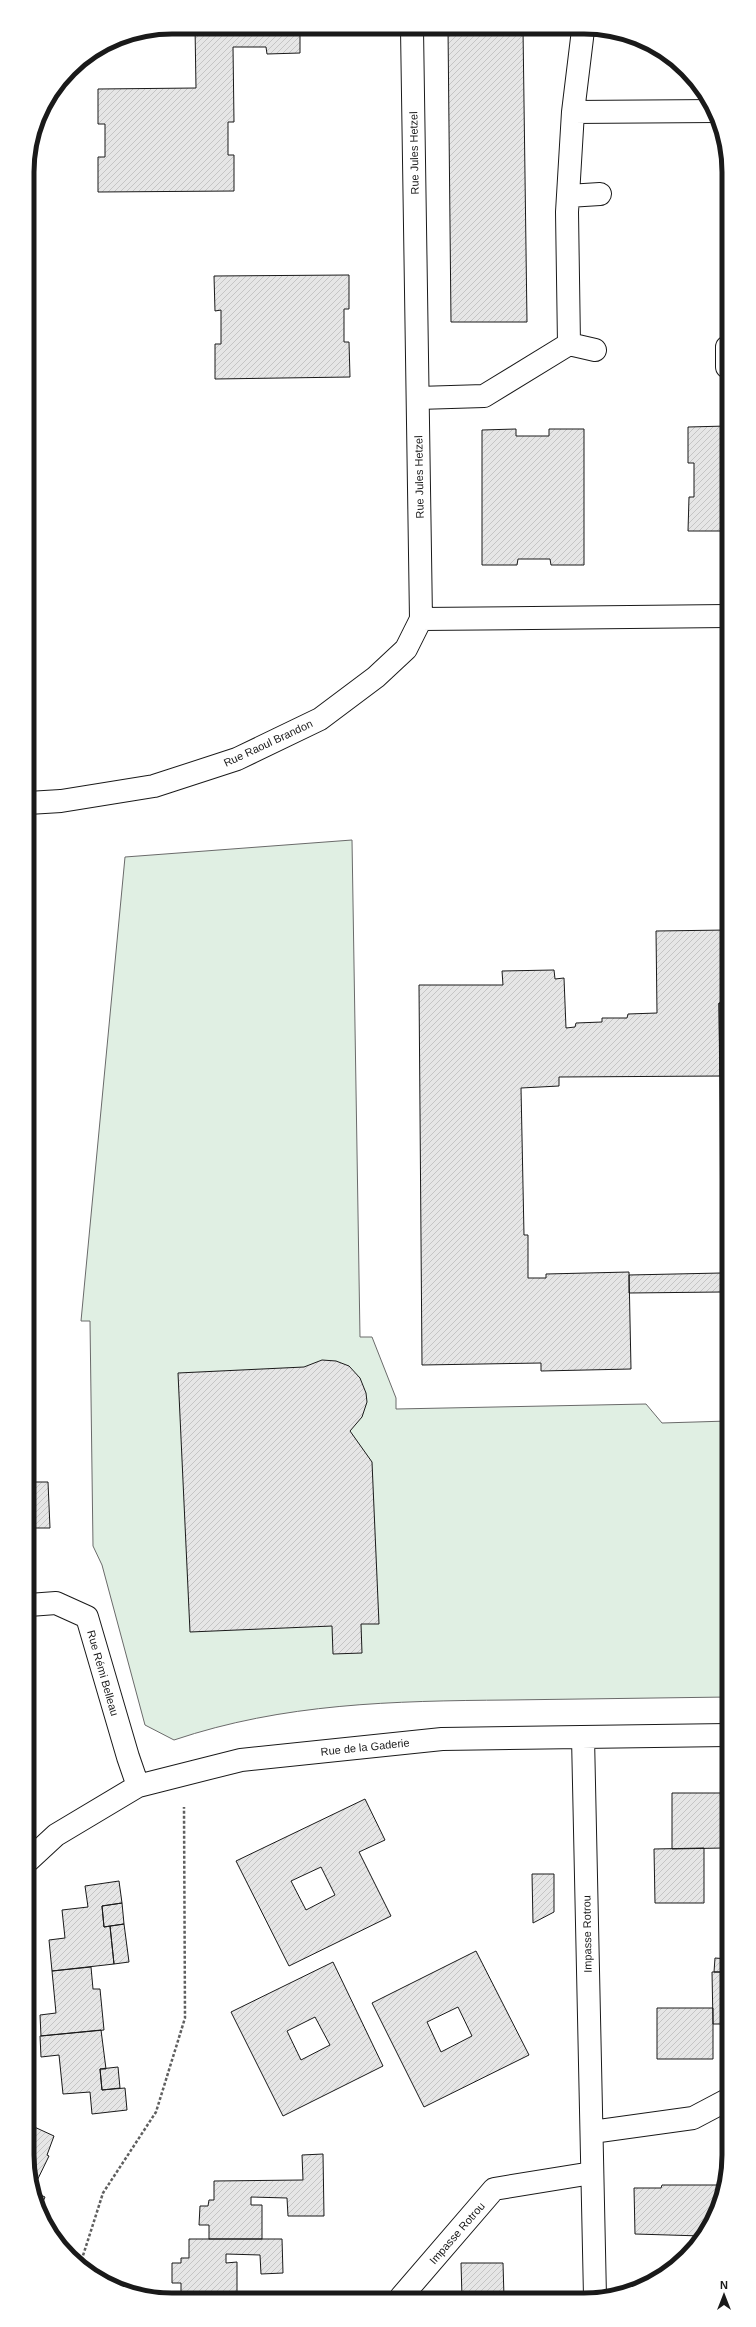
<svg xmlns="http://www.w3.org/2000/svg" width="756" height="2327" viewBox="0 0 756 2327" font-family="Helvetica,sans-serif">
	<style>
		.garden { fill: #e0efe3; stroke: #6a6a6a }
		.building { fill: url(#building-hatch); stroke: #1a1a1a; fill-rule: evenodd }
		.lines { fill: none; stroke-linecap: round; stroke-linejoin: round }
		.pedestrian-casing { stroke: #1a1a1a; stroke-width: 24 }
		.minor-casing { stroke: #1a1a1a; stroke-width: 24 }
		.path { stroke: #5f5f5f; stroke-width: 2.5; stroke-dasharray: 3 2; stroke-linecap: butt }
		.pedestrian { stroke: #fff; stroke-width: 22 }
		.minor { stroke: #fff; stroke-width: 22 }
		.labels { text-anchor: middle; stroke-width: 3; stroke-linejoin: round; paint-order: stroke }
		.street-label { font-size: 11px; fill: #1a1a1a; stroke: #fff }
		.rim { fill: none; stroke: #1a1a1a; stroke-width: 5 }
	</style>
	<defs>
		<pattern id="building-hatch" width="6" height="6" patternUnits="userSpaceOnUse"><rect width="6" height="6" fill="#e6e6e6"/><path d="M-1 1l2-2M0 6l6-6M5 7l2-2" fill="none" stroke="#c5c5c5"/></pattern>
	</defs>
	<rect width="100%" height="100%" fill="#fff"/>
	<path class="garden" d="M352,840L360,1337H372L396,1398V1409L646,1404L662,1423L728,1421V1697C655,1698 581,1699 508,1700C393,1701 284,1703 174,1740L145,1725L102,1565L93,1546L90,1321H81L125,857Z"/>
	<path class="building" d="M195,27L300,28V53L267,54L266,47H233L234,122H228V155H234V191L98,192V157H105V124H98V89L196,88Z
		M448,29H523L527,322H451Z
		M349,275V309H344V342H349L350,377L215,379V344H221V310L215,311L214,276Z
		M727,426V531H688L689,497H694V463H688V427Z
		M516,429V436H549V429H584V565H551L550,559H518L517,565H482V430Z
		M727,930V1003H719L720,1076L559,1077V1086L521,1088L524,1235H528V1278H546V1274L629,1272L631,1369L541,1371V1363L422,1365L419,985H503L502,971L554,970L555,979L564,978L566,1028L575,1027L576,1023L602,1022V1018H627L628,1014L657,1013L656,931Z
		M719,1003H727V1107H720Z
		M720,1107H727L728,1396H722Z
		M721,1273V1292L629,1293V1275Z
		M322,1360L336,1361L349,1366L360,1378L366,1393L367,1402L362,1417L350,1431L372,1462L379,1624H361L362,1653L333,1654L332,1626L190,1632L178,1373L304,1367Z
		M29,1482H48L50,1528H29Z
		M672,1793H722L723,1848L672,1849Z
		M365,1799L385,1840L359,1852L391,1916L289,1966L236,1861ZM321,1867L335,1895L306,1910L291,1881Z
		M704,1848V1903H655L654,1849Z
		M532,1874H554V1912L533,1923Z
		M119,1881L122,1903L102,1906L104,1927L110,1926L114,1964L52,1971L49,1940L65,1938L62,1910L88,1907L85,1886Z
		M122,1903L124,1924L104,1927L102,1906Z
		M124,1924L129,1962L114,1964L110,1926Z
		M476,1951L529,2055L424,2107L372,2003ZM458,2007L472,2036L441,2052L427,2022Z
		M715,1958L728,1959V1972H714Z
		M333,1962L383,2066L283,2116L231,2012ZM315,2017L330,2045L301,2060L287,2031Z
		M91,1967L93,1989H100L104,2030L41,2036L40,2015L56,2013L52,1971Z
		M712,1972H728L729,2024H713Z
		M657,2008H713V2059H657Z
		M101,2030L106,2069H100L102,2090L125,2088L127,2110L92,2114L90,2092L63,2094L59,2055L41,2057L40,2036Z
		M118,2067L120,2088L102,2090L100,2069Z
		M30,2125L54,2136L47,2155L49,2156L32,2191L30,2183Z
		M323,2154L324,2216H288L287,2198L251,2197V2205H262V2239H209V2225H199L200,2206H208L209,2200H214V2181L303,2180L302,2155Z
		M662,2185H724L718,2211L702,2236L635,2234L634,2188H661Z
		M32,2191L45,2197L39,2211Z
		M189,2239H282L283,2273L261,2274L260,2255L226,2254V2263L237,2262V2296L181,2297V2283H172V2263H181V2258H189Z
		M461,2263H503L504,2297H462Z
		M254,2296V2297H172H181Z"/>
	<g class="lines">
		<g class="pedestrian-casing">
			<path id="pedestrian" d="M583,30L573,112L715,111
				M573,112L567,212L569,344L595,350
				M568,196L600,194
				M727,347V367
				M418,398L484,396L569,344"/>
		</g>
		<g class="minor-casing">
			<path id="minor" d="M421,619L727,616
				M28,803L61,801L154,786L237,759L320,719L376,677L406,649L421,619L412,29
				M29,1605L56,1603L87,1617L128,1757L138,1786
				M583,1737L595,2297
				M29,1860L56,1835L138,1786L241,1760L442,1739L728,1735
				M592,2132L693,2118L729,2099
				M401,2297L494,2189L592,2173"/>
		</g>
		<path class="path" d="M80,2265L103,2193L156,2112L185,2018L184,1807"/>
		<use href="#pedestrian" class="pedestrian"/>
		<use href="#minor" class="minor"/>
	</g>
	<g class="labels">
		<g class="street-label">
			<text transform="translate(414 153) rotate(-91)" y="4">Rue Jules Hetzel</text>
			<text transform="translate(419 477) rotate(-91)" y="4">Rue Jules Hetzel</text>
			<text transform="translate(268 743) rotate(-25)" y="4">Rue Raoul Brandon</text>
			<text transform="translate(103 1673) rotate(74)" y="4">Rue Rémi Belleau</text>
			<text transform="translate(365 1747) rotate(-6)" y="4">Rue de la Gaderie</text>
			<text transform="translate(587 1934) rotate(-91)" y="4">Impasse Rotrou</text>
			<text transform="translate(457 2233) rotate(-49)" y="4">Impasse Rotrou</text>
		</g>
	</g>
	<path d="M0 0H756V2327H0ZM172 34H584A138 138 0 0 1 722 172V2155A138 138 0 0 1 584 2293H172A138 138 0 0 1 34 2155V172A138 138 0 0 1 172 34Z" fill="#fff" fill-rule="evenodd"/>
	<path class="rim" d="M172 34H584A138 138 0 0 1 722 172V2155A138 138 0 0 1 584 2293H172A138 138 0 0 1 34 2155V172A138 138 0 0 1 172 34Z"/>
	<g transform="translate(724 2295)" stroke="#ffffff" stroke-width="3" paint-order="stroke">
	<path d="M0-3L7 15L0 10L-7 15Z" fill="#1a1a1a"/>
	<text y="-6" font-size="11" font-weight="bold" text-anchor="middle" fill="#1a1a1a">N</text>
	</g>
</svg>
